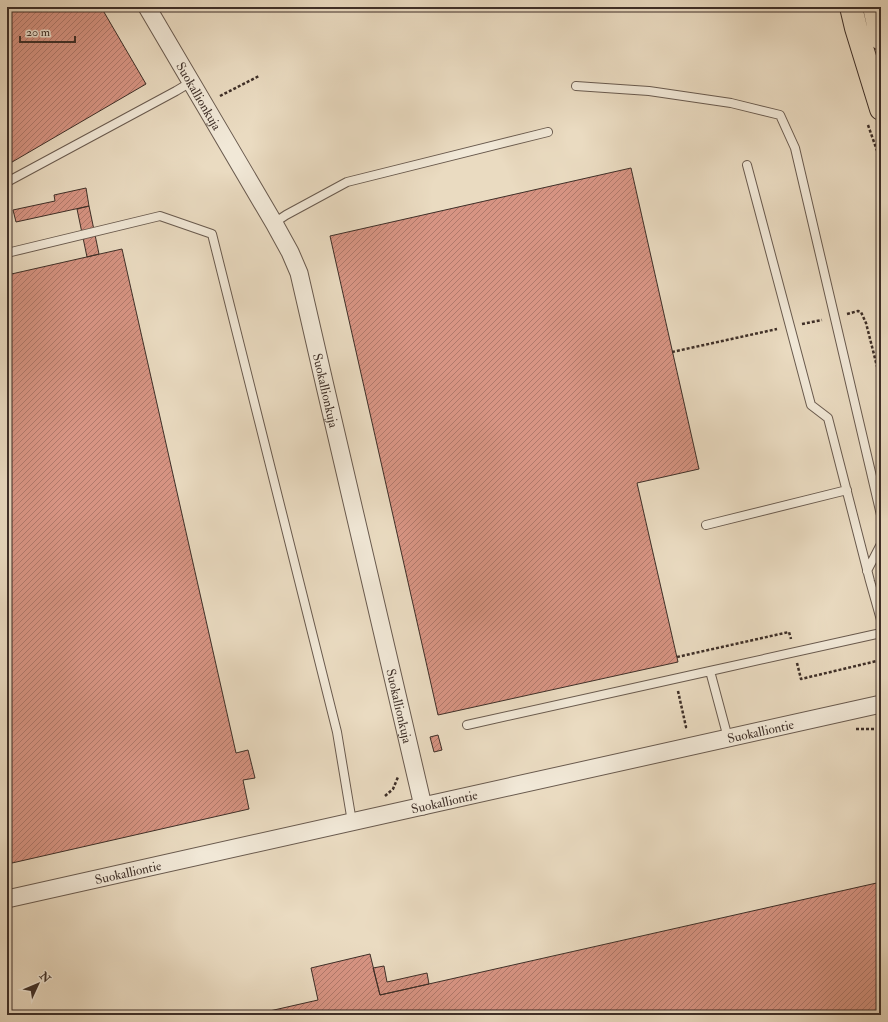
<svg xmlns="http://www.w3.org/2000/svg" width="888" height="1022" viewBox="0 0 888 1022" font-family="'IM FELL Double Pica',serif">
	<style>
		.building { fill: url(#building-hatch); stroke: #3e2f28 }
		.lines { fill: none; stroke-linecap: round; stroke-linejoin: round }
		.lane-casing { stroke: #695a4e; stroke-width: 10 }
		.street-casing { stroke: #695a4e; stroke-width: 19 }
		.primary-casing { stroke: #3e2f28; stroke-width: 24 }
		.path { stroke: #3e2f28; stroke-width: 2.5; stroke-dasharray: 3 2; stroke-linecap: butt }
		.lane { stroke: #f1e8d7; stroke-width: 8 }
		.street { stroke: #f1e8d7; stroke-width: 17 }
		.primary { stroke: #eadbc1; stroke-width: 22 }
		.labels { text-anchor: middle; stroke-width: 3; stroke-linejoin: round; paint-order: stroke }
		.street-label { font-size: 13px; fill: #3e2f28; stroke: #f1e8d7 }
	</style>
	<defs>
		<pattern id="building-hatch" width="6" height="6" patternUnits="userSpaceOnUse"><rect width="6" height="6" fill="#d79483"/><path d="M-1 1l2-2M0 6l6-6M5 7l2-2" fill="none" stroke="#b0796b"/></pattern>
	</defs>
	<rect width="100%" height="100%" fill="#eadbc1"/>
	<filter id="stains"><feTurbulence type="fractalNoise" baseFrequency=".005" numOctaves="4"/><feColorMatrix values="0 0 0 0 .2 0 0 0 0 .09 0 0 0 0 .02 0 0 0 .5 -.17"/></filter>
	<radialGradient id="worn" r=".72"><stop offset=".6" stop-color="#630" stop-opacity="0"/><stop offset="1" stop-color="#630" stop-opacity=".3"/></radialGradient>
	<path class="building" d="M7,7H101L146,84L7,165Z
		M631,168L699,469L637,483L678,662L438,715L330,236Z
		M86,188L89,206L16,222L13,210L55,201L54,195Z
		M89,206L99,254L87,257L77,209Z
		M122,249L236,753L248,750L255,778L243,780L249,809L12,863L7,841V275Z
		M438,735L442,750L434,752L430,737Z
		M881,882V1015H252L318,1000L311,968L370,954L380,995Z
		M384,966L387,982L427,973L429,984L380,995L373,968Z"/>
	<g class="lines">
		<g class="lane-casing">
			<path id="lane" d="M576,86L649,91L731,103L780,115L795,148L881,515
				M747,165L811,405L828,418L870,581L881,620
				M7,182L176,91L191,82
				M274,223L286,215L347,182L548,132
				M7,253L160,216L212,234L337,732L352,822
				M706,525L847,490
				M867,571L881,544
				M467,725L710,671
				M728,738L710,671L881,633"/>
		</g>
		<g class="street-casing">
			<g id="street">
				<path id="s1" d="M147,7L274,223L290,252L299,273L325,386L423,806"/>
				<path id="s2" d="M7,899L423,806L881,704"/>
			</g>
		</g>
		<g class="primary-casing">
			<path id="primary" d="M851,7L856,28L881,109
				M874,7L881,39"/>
		</g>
		<path class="path" d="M220,96L259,76
			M868,125L881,162
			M847,314L858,311L861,312L866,323L881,382
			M802,324L822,320
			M672,352L777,329
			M677,657L789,632L791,639
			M797,663L801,679L881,660
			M678,691L686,727L683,728
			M856,729H881
			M385,796L393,789L398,777"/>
		<use href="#lane" class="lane"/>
		<use href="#street" class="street"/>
		<use href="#primary" class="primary"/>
	</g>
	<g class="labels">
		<g class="street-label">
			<text dy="5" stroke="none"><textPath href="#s1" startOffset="103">Suokallionkuja</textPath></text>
			<text dy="5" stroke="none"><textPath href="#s1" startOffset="427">Suokallionkuja</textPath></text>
			<text dy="5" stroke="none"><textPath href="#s1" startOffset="751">Suokallionkuja</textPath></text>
			<text dy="5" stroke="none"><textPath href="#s2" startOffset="772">Suokalliontie</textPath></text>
			<text dy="5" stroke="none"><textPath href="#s2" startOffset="448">Suokalliontie</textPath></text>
			<text dy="5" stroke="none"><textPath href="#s2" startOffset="124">Suokalliontie</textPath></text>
		</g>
	</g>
	<rect width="888" height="1022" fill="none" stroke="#eadbc1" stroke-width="24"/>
	<rect x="8" y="8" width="872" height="1006" fill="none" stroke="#3e2f28" stroke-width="2"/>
	<rect x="12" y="12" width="864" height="998" fill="none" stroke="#3e2f28"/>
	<g transform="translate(38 984) rotate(46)" stroke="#f1e8d7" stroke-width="3" paint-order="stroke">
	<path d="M0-3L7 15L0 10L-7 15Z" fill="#3e2f28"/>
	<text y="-6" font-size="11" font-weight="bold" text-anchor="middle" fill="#3e2f28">N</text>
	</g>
	<path d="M20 36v6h55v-6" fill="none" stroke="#3e2f28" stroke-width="2"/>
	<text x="26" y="36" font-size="12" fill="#3e2f28" stroke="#f1e8d7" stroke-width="3" paint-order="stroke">20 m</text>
	<rect width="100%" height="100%" filter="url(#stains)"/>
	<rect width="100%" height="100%" fill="url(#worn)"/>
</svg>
